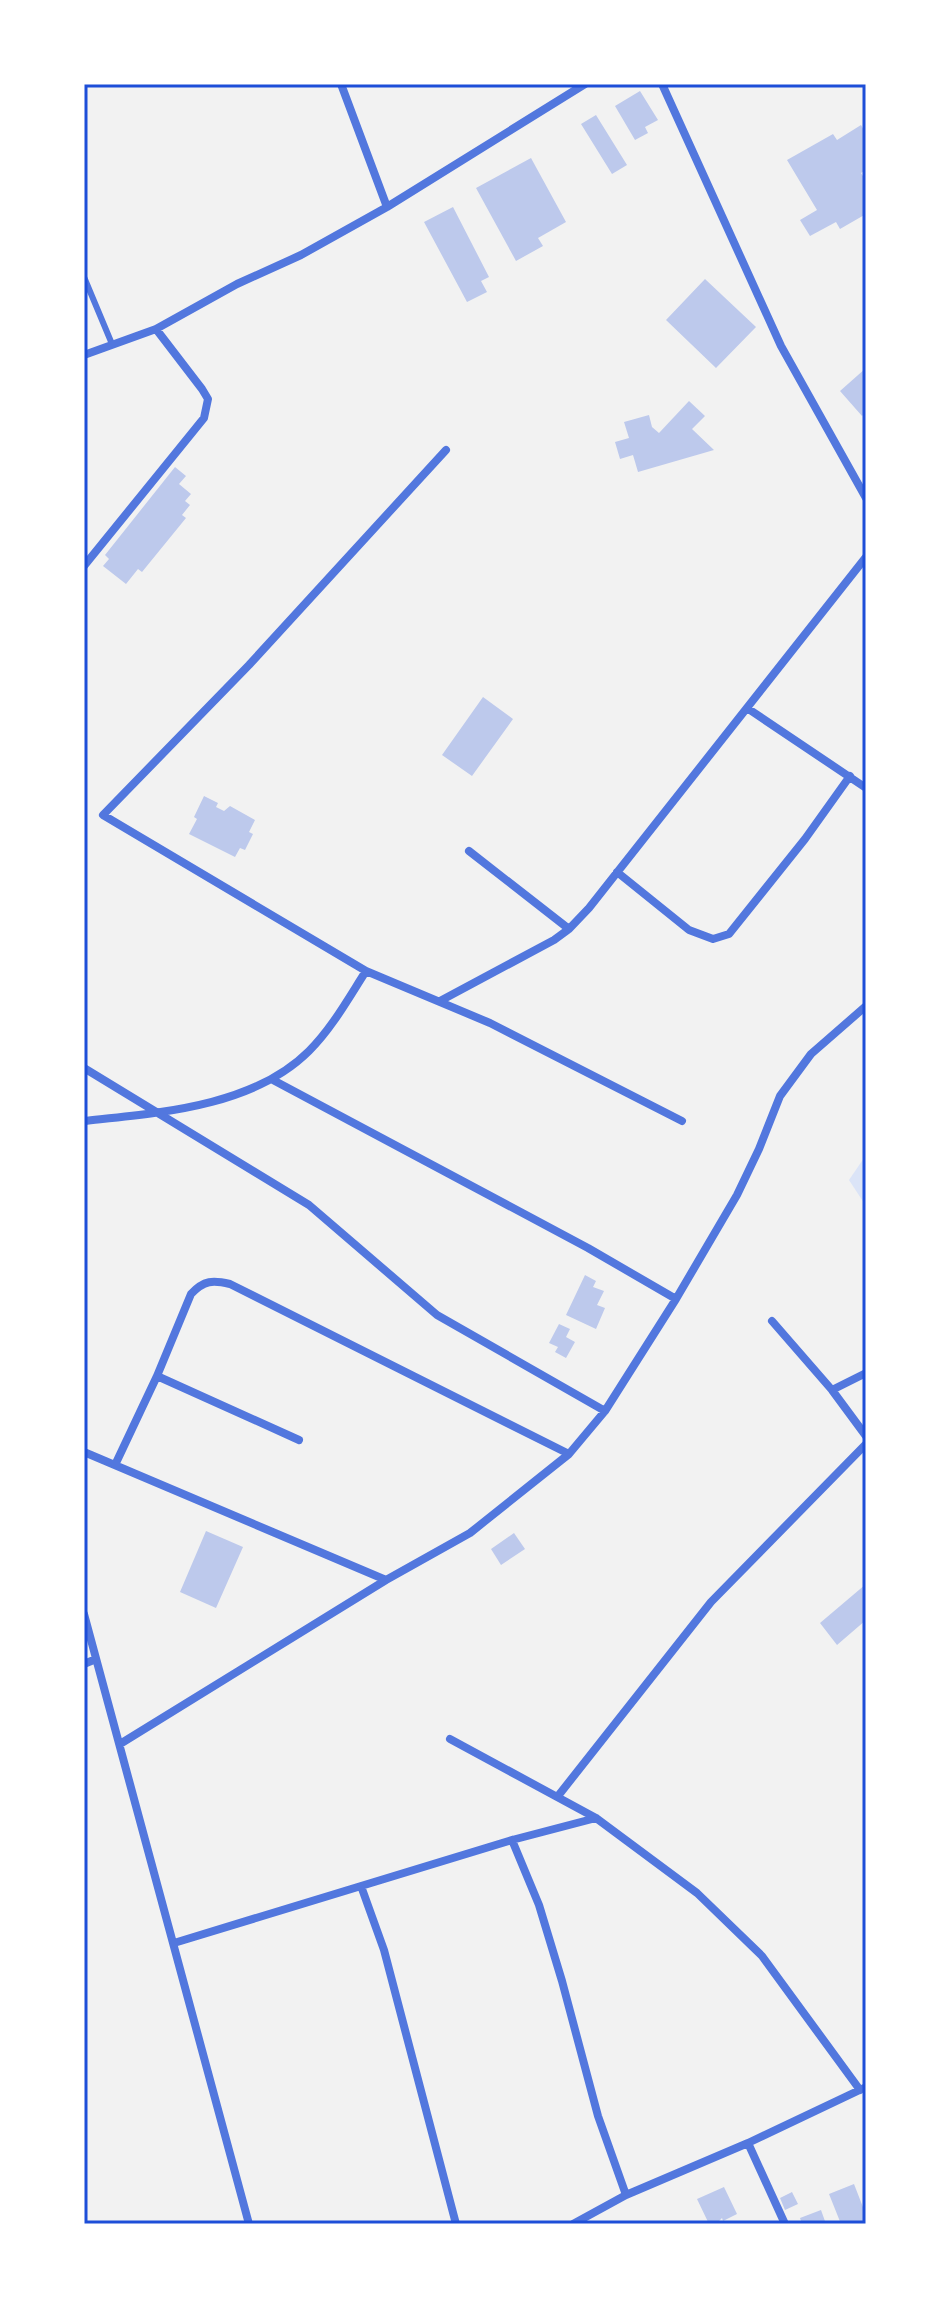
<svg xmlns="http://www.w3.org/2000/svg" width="950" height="2308" viewBox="0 0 950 2308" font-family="'Archivo Narrow',sans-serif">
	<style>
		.green { fill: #dbe4f7 }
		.building { fill: #bdc9ec }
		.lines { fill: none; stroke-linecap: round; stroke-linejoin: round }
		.service { stroke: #5277de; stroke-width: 6 }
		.minor { stroke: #5277de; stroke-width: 8 }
		.neatline { fill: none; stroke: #1d4ed8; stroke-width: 3 }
	</style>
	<rect width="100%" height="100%" fill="#f2f2f2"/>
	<path class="green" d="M866,1155V1206L849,1180Z"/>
	<path class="building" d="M640,91L658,120L645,127L648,133L635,140L615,106Z
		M596,115L627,165L612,174L581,124Z
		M861,125L866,134V170L861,173L866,181V214L840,229L836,222L810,236L800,220L817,210L787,160L833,134L837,140Z
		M531,158L566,222L538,238L543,246L516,261L476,188Z
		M453,207L489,277L481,281L487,292L467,302L424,222Z
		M705,279L756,327L716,368L666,320Z
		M866,368V412L862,416L840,391Z
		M689,401L705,416L692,429L714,450L638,472L633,455L620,459L615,442L629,438L624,422L649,415L652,427L659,433Z
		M175,467L186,476L179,484L191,494L185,501L190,505L182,515L186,518L142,572L138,569L126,584L103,566L109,559L105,555Z
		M483,697L513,719L472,776L442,755Z
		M204,796L218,803L216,807L224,811L230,806L255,820L249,832L253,834L245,850L240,848L235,857L189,834L197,819L194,817Z
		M585,1275L596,1281L593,1287L604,1291L597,1305L605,1308L596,1329L566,1315Z
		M559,1324L570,1329L566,1337L575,1342L566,1358L555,1352L558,1347L549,1343Z
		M206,1531L243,1547L216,1608L180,1592Z
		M514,1533L525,1549L501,1565L491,1549Z
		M866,1584V1620L837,1645L820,1623Z
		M854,2184L866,2215V2222L841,2224L829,2194Z
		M724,2187L737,2214L723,2221L722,2218L716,2224H709L697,2199Z
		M792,2192L798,2204L785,2210L780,2198Z
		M821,2210L826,2224H802L800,2218Z"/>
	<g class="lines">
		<path class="service" d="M84,277L112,344"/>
		<path class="minor" d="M341,84L387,207
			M662,84L781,346L866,498
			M84,355L156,329L237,284L301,255L387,207L585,84
			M446,450L249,665L103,815L366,971L490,1023L682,1121
			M84,566L204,418L208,399L202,389L156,329
			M747,708L866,788
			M469,851L569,929
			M617,872L689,930L713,939L729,934L805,839L850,776
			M440,1001L554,940L569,929L589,908L866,557
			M84,1068L309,1205L437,1315L605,1411
			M273,1080L588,1248L676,1299
			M84,1121C158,1113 253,1107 309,1051C332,1028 348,999 366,971
			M772,1321L832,1390L866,1436
			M157,1376L299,1440
			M832,1390L866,1373
			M84,1452L386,1580L470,1533L569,1454L605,1411L676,1299L737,1195L759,1149L780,1096L811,1054L866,1006
			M115,1465L157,1376L191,1294C204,1280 213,1280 230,1284L569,1454
			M84,1614L249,2224
			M84,1664L96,1659
			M450,1739L596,1818L697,1893L762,1956L860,2090
			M120,1744L386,1580
			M558,1796L711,1602L866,1444
			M512,1840L539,1905L562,1981L598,2116L626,2195
			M361,1886L384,1950L456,2224
			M174,1943L512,1840L596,1818
			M748,2143L785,2224
			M573,2224L626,2195L748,2143L866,2087"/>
	</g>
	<rect width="950" height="2308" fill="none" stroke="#ffffff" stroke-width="172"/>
	<rect x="86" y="86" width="778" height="2136" class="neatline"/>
</svg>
